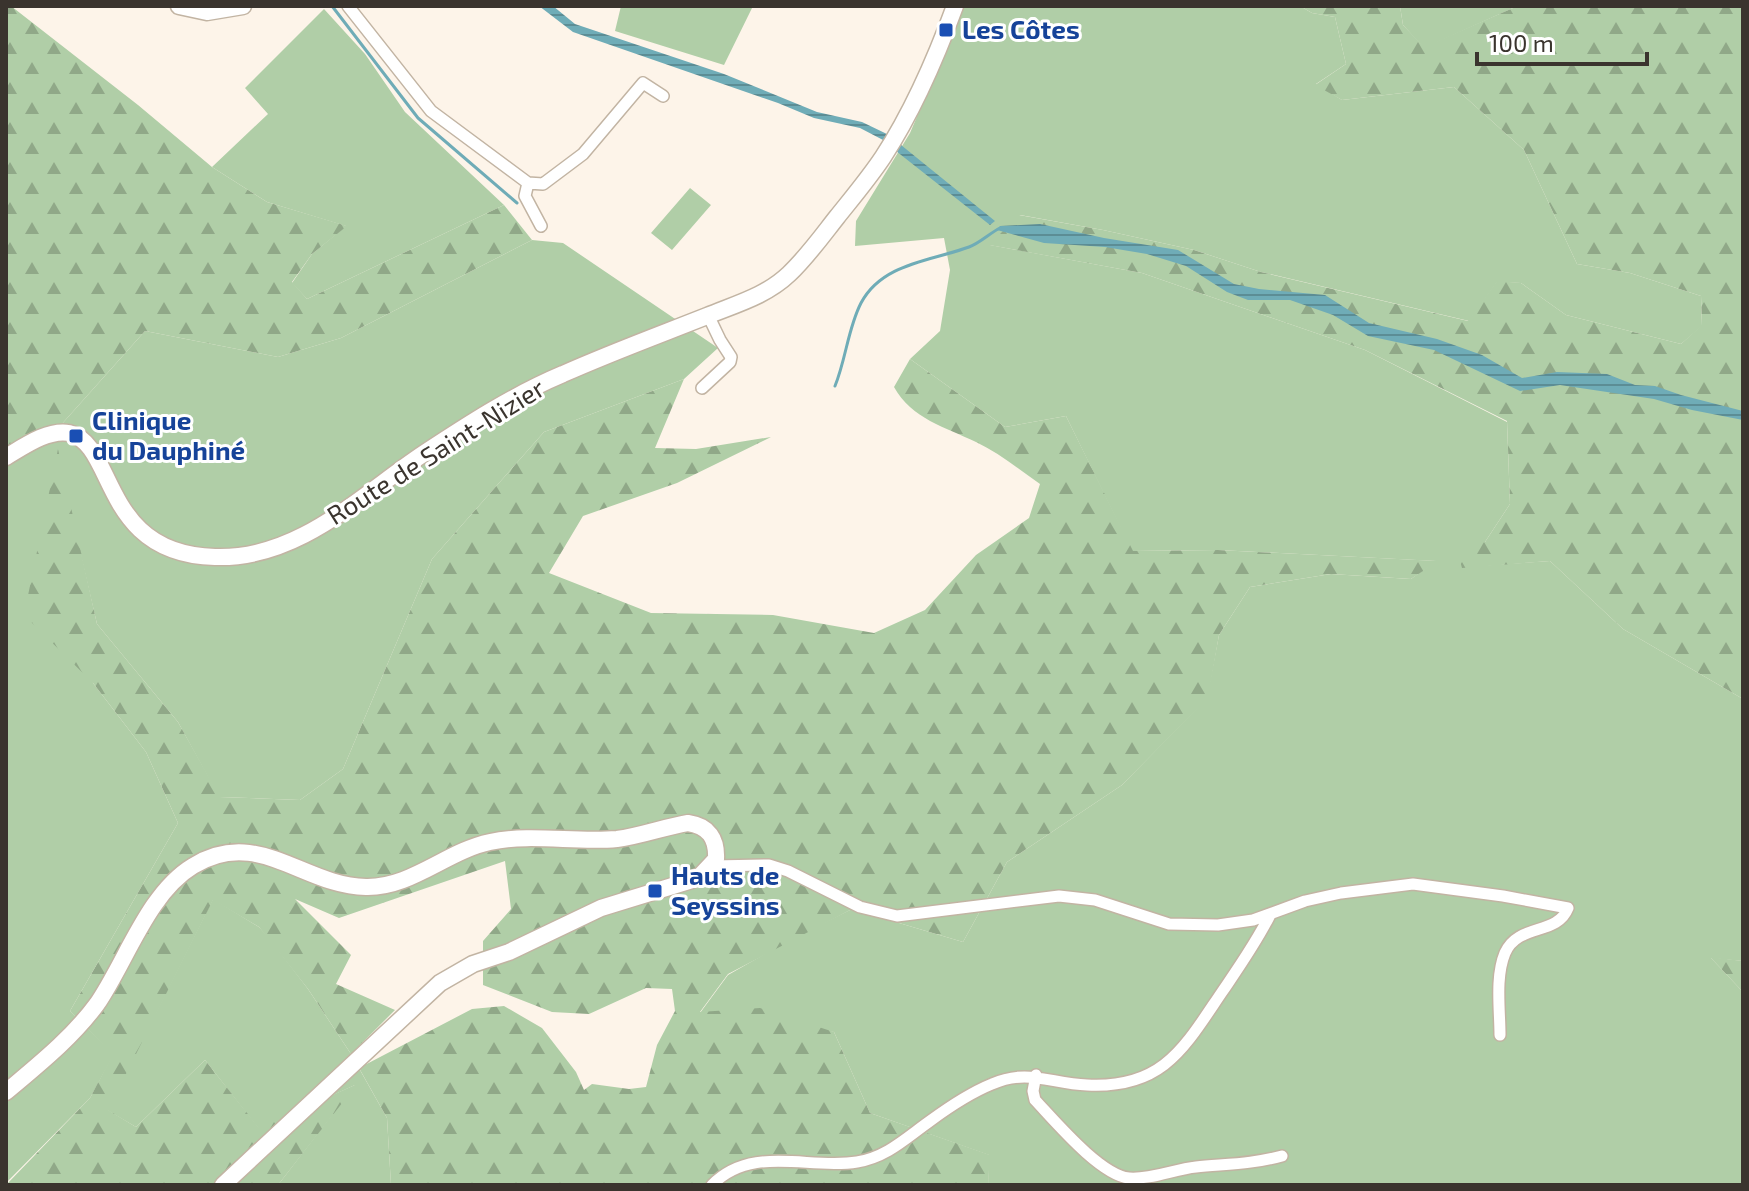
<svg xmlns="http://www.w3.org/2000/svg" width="1749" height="1191" viewBox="0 0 1749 1191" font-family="'Exo 2',sans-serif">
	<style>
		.green { fill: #b0cea7 }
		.forest { fill: url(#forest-firs) }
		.water { fill: url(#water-rules) }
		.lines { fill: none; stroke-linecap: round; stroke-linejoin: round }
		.stream { stroke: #6facb7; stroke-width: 3 }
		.street-casing { stroke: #c2b4a3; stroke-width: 14 }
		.secondary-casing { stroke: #c2b4a3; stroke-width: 19 }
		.street { stroke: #fff; stroke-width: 11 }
		.secondary { stroke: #fff; stroke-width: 16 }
		.transit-dot { fill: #1a4fb4; stroke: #fff; stroke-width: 3 }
		.labels { text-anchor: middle; stroke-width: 6; stroke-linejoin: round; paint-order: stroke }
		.transit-label { font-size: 26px; font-weight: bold; fill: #164399; stroke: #fff; text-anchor: start }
		.street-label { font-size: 26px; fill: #3a342e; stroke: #fff }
	</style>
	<defs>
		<pattern id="forest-firs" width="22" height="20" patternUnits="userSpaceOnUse" patternTransform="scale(2)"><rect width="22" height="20" fill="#b0cea7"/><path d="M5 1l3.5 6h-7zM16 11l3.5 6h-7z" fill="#90a888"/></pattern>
		<pattern id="water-rules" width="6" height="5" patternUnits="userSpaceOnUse" patternTransform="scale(2)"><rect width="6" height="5" fill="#6facb7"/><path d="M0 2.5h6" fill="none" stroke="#5c8d95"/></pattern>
	</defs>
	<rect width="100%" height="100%" fill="#fdf4e9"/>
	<path class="green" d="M621,6H753L724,65L615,31Z
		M964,6H1300L1312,13L1335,17L1346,64L1316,84L1342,100L1454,87L1524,150L1577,264L1630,273L1701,296L1702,326L1681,344L1566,315L1521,283L1497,282L1469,321L1261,272L1194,250L1103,230L1020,215L990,245L1142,273L1365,350L1507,422L1510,504L1485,542L1462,567L1550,561L1623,629L1743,699V961L1711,958L1743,992V1184L988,1185L989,1155L870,1113L834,1032L700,1013L728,975L791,939L852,909L963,942L1007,862L1122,785L1207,698L1219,635L1250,587L1331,574L1411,579L1436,561L1218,550L1132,551L1066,416L1005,427L910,359L940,331L950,270L944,238L855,246L856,221L910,133Z
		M1400,6H1546L1513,8L1424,48L1403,25Z
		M324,9L365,54L405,112L504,205L307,299L292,283L312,254L346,226L267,202L212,167L268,114L245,88Z
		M690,188L711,205L672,250L651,233Z
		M532,240L563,243L718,348L684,379L544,432L432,559L343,769L300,800L219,797L178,722L97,624L57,452L93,683L146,752L178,823L70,1011L114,1054L90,1098L6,1183V456L52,435L145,331L278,357L341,338Z
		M213,899L259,927L269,938L308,989L351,1054L387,1118L391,1185H278L355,1085L259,1129L205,1060L136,1127L107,1110Z"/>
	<path class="forest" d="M6,6H11L138,105L212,167L267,202L347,226L312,254L292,282L307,299L504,205L532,240L341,338L278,357L145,331L52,435L6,456Z
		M1300,6H1400L1403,25L1424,47L1513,8L1743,6V699L1623,629L1550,561L1462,568L1456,546L1485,542L1510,504L1507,421L1365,350L1142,273L989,245L1019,215L1103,230L1194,250L1261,272L1468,321L1497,281L1521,283L1566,315L1681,344L1702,325L1701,296L1630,273L1577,264L1524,150L1454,87L1342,100L1315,85L1346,64L1335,17L1312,13Z
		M910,359L1005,427L1066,416L1133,551L1218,550L1438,561L1411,579L1331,574L1250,587L1219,635L1208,698L1122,785L1007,862L963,942L852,909L728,974L700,1012L760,1008L834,1032L870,1113L990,1155L988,1185H391L387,1118L359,1068L472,1009L504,1006L542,1028L576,1072L584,1090L592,1084L629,1089L646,1087L657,1045L675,1011L672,989L646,988L589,1014L552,1012L483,985V941L511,909L505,861L339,918L295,899L351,955L336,984L395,1010L351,1054L308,989L259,927L213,900L108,1110L136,1127L205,1060L259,1128L357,1084L278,1185H6L90,1098L113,1054L70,1011L178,823L146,752L93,683L24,615L58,449L97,624L178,722L220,797L300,800L343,769L432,559L544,432L684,379L655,448L696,449L771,437L677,483L583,516L549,573L651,613L773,615L874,633L925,610L976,555L1029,518L1040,484C1020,470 999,453 976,442C945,427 912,419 894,387Z
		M1710,957L1743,961V992Z"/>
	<path class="water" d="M539,6H553L575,24L724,74L817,112L862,122L889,135L885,141L860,128L814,118L778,103L573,32Z
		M901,145L995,221L990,225L896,151Z
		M1040,224L1104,238L1178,250L1234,284L1259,289L1325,295L1369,323L1437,339L1482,355L1522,378L1557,372L1607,374L1635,385L1655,386L1681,395L1743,411V420L1692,410L1654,399L1560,385L1520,391L1434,350L1368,336L1333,315L1290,300H1248L1227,292L1186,266L1147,254L1105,247L1044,243L997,230L1000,226Z"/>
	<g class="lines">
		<path class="stream" d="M332,6L418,118L517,203
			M835,386C846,359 848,328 861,303C882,263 931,261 969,247C980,243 990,233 1000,228"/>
		<g class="street-casing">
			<path id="street" d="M348,6L431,111L528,183L525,196L541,226
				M528,183L543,184L583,154L643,83L663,96
				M702,388L730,362L731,357L720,340L708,315
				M713,866L769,865L788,871L860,907L897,916L1059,896L1095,900L1169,924L1218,925L1253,920L1305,901L1341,893L1413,884L1503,896L1568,908C1557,936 1518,923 1505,953C1495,977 1500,1010 1500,1035
				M1036,1075L1033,1091L1035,1100C1055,1121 1100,1175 1129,1178C1150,1180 1175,1169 1196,1167C1225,1164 1253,1164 1282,1156
				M712,1185C752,1144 809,1170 857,1162C887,1157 906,1138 930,1121C949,1107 970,1093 992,1084C1028,1068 1051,1084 1087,1085C1163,1089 1184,1048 1222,992C1239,967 1256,943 1270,915"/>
		</g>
		<g class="secondary-casing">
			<path id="secondary" d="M179,6L207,12L243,6
				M6,457C23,447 48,429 69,433C117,445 100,554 215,557C297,560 359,497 423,454C467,425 513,395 563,374C610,353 659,335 707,316C736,304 766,296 789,274C807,257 822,236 837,217C853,197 869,178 883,157C913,111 936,58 955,6
				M6,1092C38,1065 72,1038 97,1004C126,962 148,893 193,866C258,826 303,886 366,887C411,888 447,851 490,842C532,833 575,843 617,839C641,836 664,827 688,823C709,826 717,839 716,859L701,875L692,880L601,908L509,952L473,964L440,983L223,1185"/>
		</g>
		<use href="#street" class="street"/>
		<use href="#secondary" class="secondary"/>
	</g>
	<g class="transit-dot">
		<rect x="938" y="22" width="16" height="16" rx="4"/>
		<rect x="68" y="428" width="16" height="16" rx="4"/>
		<rect x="647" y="883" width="16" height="16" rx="4"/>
	</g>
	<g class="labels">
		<g class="transit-label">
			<text x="962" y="39">Les Côtes</text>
			<text x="92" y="430">Clinique<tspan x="92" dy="30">du Dauphiné</tspan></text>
			<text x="671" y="885">Hauts de<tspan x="671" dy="30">Seyssins</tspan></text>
		</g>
		<g class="street-label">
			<text transform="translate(436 452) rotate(-32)" y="9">Route de Saint-Nizier</text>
		</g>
	</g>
	<rect width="1749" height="1191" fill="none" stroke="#3a342e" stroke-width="16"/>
	<path d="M1477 52v12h170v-12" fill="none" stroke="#3a342e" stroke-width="4"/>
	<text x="1489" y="52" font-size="24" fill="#3a342e" stroke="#ffffff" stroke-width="6" paint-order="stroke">100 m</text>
</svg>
